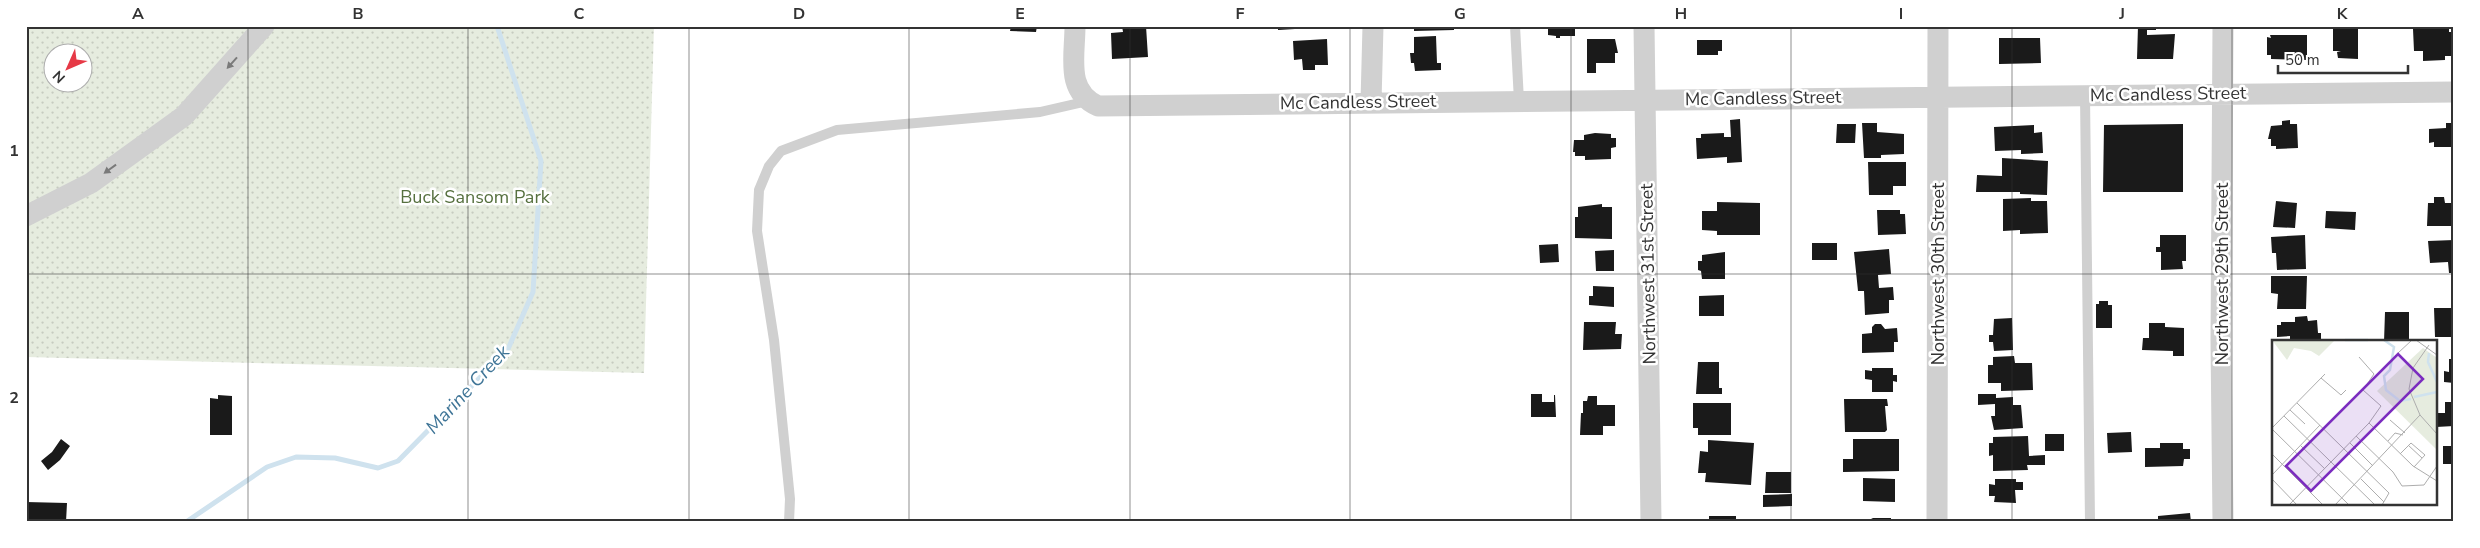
<svg xmlns="http://www.w3.org/2000/svg" width="2480" height="548" viewBox="0 0 2480 548" font-family="'Nunito Sans',sans-serif">
	<style>
		.park { fill: url(#park-dots); fill-rule: evenodd }
		.lines { fill: none; stroke-linecap: round; stroke-linejoin: round }
		.stream { stroke: #cfe2ee; stroke-width: 5 }
		.building { fill: #1a1a1a }
		.service { stroke: #d0d0d0; stroke-width: 10 }
		.minor { stroke: #d0d0d0; stroke-width: 21 }
		.oneway { fill: #7a7a7a }
		.grid { fill: none; stroke: #333; stroke-width: 1; stroke-opacity: 0.55 }
		.labels { text-anchor: middle; stroke-width: 5; stroke-linejoin: round; paint-order: stroke }
		.street-label { font-size: 18px; fill: #333; stroke: #fff }
		.park-label { font-size: 18px; fill: #56703f; stroke: #fff }
		.water-label { font-size: 19px; font-style: italic; fill: #3f7597; stroke: #fff }
		.inset-river { fill: none; stroke: #cfe2ee; stroke-width: 2.5 }
		.inset-road { fill: none; stroke: #adadad; stroke-width: 1 }
		.view { fill: #7b2cbf; fill-opacity: 0.15; stroke: #7b2cbf; stroke-width: 2.5 }
		.inset-edge { fill: none; stroke: #333; stroke-width: 2.5 }
		.neatline { fill: none; stroke: #333; stroke-width: 2 }
		.grid-label { font-size: 16px; text-anchor: middle; font-weight: bold; fill: #333 }
	</style>
	<defs>
		<pattern id="park-dots" width="8" height="8" patternUnits="userSpaceOnUse" patternTransform="scale(1.25)"><rect width="8" height="8" fill="#e6ecdf"/><path d="M2 2h.1M6 6h.1" fill="none" stroke="#c6cbc0" stroke-width="1.8" stroke-linecap="round"/></pattern>
	</defs>
	<rect width="100%" height="100%" fill="#fff"/>
	<path class="park" d="M26,26H654L644,373L26,357ZM52,52H82V82H52Z"/>
	<g class="lines">
		<path class="stream" d="M186,522L267,467L296,457L335,458L378,468L398,461L508,349L533,292L541,161L497,26"/>
	</g>
	<path class="building" d="M1011,26H1037L1036,32L1010,31Z
		M1122,26H1146L1148,57L1112,59L1111,33L1123,32Z
		M1278,26H1312V28L1278,30Z
		M1414,26H1454V30L1414,31Z
		M1548,26H1575V36H1560V38H1556V36L1548,35Z
		M2138,26H2156V30H2147V35L2175,34L2173,59H2137Z
		M2333,26H2358V59L2338,58L2337,52L2341,51H2333Z
		M2413,29H2449V32H2454V56H2445V60L2423,61V51H2414Z
		M2270,35H2307V60L2271,59V55H2267V37L2271,38Z
		M1436,36L1437,63H1441V70L1415,71L1414,63H1411L1410,53H1414V37Z
		M1999,38H2040L2041,63L1999,64Z
		M1327,39L1328,65H1315V70H1303L1302,59L1294,60L1293,41Z
		M1587,39H1615L1618,53H1615V63H1596V73H1587Z
		M1697,40H1722V51H1718V55H1697Z
		M1740,119L1742,162L1727,163V157L1697,159L1696,138H1701V134L1724,133V137H1731L1730,120Z
		M2290,120V124H2297L2298,148L2276,149V146H2271V139H2268L2271,126L2282,125V121Z
		M1862,123H1877V132L1904,134V154L1881,155V158H1864Z
		M2446,123H2454V147H2434V142L2429,143V129L2446,128Z
		M1837,124H1856L1855,143H1836Z
		M2183,124V192H2103L2104,125Z
		M2034,125V133L2042,132L2043,153L2021,154V150L1995,151L1994,127Z
		M1595,133L1611,134V138H1616V147L1611,148V159L1585,160V156H1575V152H1573L1574,140H1584V135Z
		M2002,158L2048,161L2047,195L2020,194V192H1976L1977,175L2002,176Z
		M1868,162H1906V186H1893V195H1869Z
		M2434,197H2444L2445,203H2453L2454,226H2427L2428,203H2434Z
		M2031,198V201H2047L2048,233L2020,234V230L2003,231V199Z
		M2276,201L2297,203L2295,228L2273,227Z
		M1717,202L1760,203V235H1717V231L1702,230V211H1717Z
		M1602,204V207H1612V239L1575,238V217H1578V207Z
		M1877,210H1900V214H1905L1906,234L1878,235Z
		M2326,211L2356,212L2355,230L2325,228Z
		M2160,235H2186V261H2182L2183,269L2161,270V252H2156V247H2160Z
		M2305,235L2306,269L2277,270L2276,253H2272L2271,237Z
		M2454,240V273H2449L2448,262L2430,263L2428,241Z
		M1812,243H1837V260H1812Z
		M1558,244L1559,262L1540,263L1539,245Z
		M1889,249L1891,274L1878,275L1879,288L1893,287L1894,300H1889V313L1865,315L1864,291H1858L1854,252Z
		M1614,250V271H1596L1595,251Z
		M1725,252V279H1702L1701,271L1698,270V261H1702V255Z
		M2271,276H2307L2306,309H2277L2278,294L2271,293Z
		M1593,286L1614,287V307L1589,305V296H1593Z
		M1724,295V316H1699V296Z
		M2099,301H2108V305H2112V328H2096V304H2099Z
		M2434,308H2451L2452,313H2454V337H2435Z
		M2385,312H2409V342H2384Z
		M2307,316L2308,321L2317,320L2318,333H2321V341L2290,342V336L2277,337V325H2281V322H2295V317Z
		M2012,318L2013,350L1994,351L1993,342H1989V335H1993L1994,319Z
		M1584,322H1616L1615,334H1622L1621,349L1583,350Z
		M2149,323H2165V327L2184,328V356H2173V351L2142,350L2143,338H2149Z
		M1875,324H1881L1885,329L1897,328L1898,342H1894V352L1862,353V334L1872,333V327Z
		M2014,356L2015,363H2032L2033,390L2001,391V383H1988V365H1993V357Z
		M2449,359H2454V383L2444,382V371L2449,372Z
		M1698,362H1719V388H1722V394H1696Z
		M1872,368H1893V375H1897V382L1893,381V392H1872V380L1865,379V370L1872,371Z
		M1531,394H1542V402H1554V395H1555L1556,417H1531Z
		M1978,394H1996V398L2013,397V405H2021L2023,428L1994,430L1991,416H1995V404L1978,405Z
		M218,395L232,396V435H210V398L218,399Z
		M1588,396H1597V405H1615V426H1603V435H1580L1581,413H1583V401H1587Z
		M1844,399H1887L1888,406H1885L1887,430L1885,432H1845Z
		M2445,402H2454V426L2436,427V413H2445Z
		M1693,403H1731V435H1698V428H1693Z
		M2131,432L2132,452L2108,453L2107,433Z
		M2045,434H2064V451H2045Z
		M2028,436L2029,456L2045,455V465H2027L2028,470L1993,471V455L1989,456V443H1993V437Z
		M61,439L70,446L60,460L48,470L41,461L52,452Z
		M1853,439H1899V471L1843,472V459H1853Z
		M1708,440L1754,443L1751,485L1705,482L1706,473H1698L1700,451L1708,452Z
		M2160,443H2183V449H2190V459H2184L2183,466L2145,467V448H2160Z
		M2443,446H2454V464H2443Z
		M1766,472H1791V493H1765Z
		M1863,478L1895,479V502L1863,501Z
		M1995,479H2016V482H2023V490H2015L2016,503L1994,502L1995,496H1989V484L1995,485Z
		M1792,494V506L1763,507V495Z
		M26,502L67,503L66,522H26Z
		M2190,513L2191,522H2158V516Z
		M1709,516H1736V522H1709Z
		M1873,518H1891V522H1865Z"/>
	<g class="lines">
		<path class="service" d="M1515,26L1519,101
			M2085,95L2090,522
			M789,522L790,499L774,340L757,231L759,190L769,166L781,151L837,130L1040,112L1088,101"/>
		<path class="minor" d="M1075,26C1075,57 1065,91 1098,106L2454,92
			M1644,26L1651,522
			M2223,26L2221,341L2223,522
			M1371,102L1373,26
			M26,216L91,183L184,116L264,26
			M1937,522L1938,26"/>
	</g>
	<defs><path id="oneway-solid" d="M-6-.8H1V-3.2L6.5 0L1 3.2V.8H-6Z" transform="scale(1.25)"/></defs>
	<g class="oneway">
		<use href="#oneway-solid" transform="translate(232 63) rotate(132)"/>
		<use href="#oneway-solid" transform="translate(110 169) rotate(144)"/>
	</g>
	<path class="grid" d="M248,26V522M468,26V522M689,26V522M909,26V522M1130,26V522M1350,26V522M1571,26V522M1791,26V522M2012,26V522M2232,26V522M26,274H2454"/>
	<g class="labels">
		<g class="street-label">
			<text transform="translate(2168 94) rotate(-1)" y="6">Mc Candless Street</text>
			<text transform="translate(1763 98) rotate(-1)" y="6">Mc Candless Street</text>
			<text transform="translate(1358 102) rotate(-1)" y="6">Mc Candless Street</text>
			<text transform="translate(1648 274) rotate(-91)" y="6">Northwest 31st Street</text>
			<text transform="translate(1938 274) rotate(-90)" y="6">Northwest 30th Street</text>
			<text transform="translate(2222 274) rotate(-90)" y="6">Northwest 29th Street</text>
		</g>
		<g class="park-label">
			<text x="475" y="203">Buck Sansom Park</text>
		</g>
		<g class="water-label">
			<text transform="translate(467 389) rotate(-47)" y="7">Marine Creek</text>
		</g>
	</g>
	<g transform="translate(2272 340)">
		<rect width="165" height="165" fill="#fff"/>
		<path d="M0,0H63L47,16L39,11L22,8L15,20Z" fill="#e6ecdf"/>
		<path d="M151,8L165,18V110L105,51Z" fill="#e6ecdf"/>
		<path class="inset-river" d="M73,0H96M112,0L122,7L118,30L112,36L114,50L128,61L139,59M157,13L156,22L165,42M142,57L165,52"/>
		<path class="inset-road" d="M144,0L165,15M157,5L141,28L137,49L148,75L165,94M126,13L140,0M87,17L102,34L91,50L109,66L97,83M49,38L69,55L74,50M25,63L117,153L110,165M18,70L33,84M12,76L103,165M118,80L133,93M0,88L53,34M0,89L77,165M84,96L121,132L130,146L152,145L165,126M116,101L123,93L131,95M78,103L101,126M136,105L150,118M29,106L53,129M0,114L51,165M128,114L139,103L153,115L142,127M0,135L48,85M0,139L25,165M89,139L112,162M17,165L97,83L141,126L165,141M63,165L148,75"/>
		<path class="view" d="M126,14L151,39L39,151L14,126Z"/>
		<rect width="165" height="165" class="inset-edge"/>
	</g>
	<rect width="2480" height="548" fill="none" stroke="#ffffff" stroke-width="55"/>
	<g transform="translate(68 68) rotate(225)"><circle r="24" fill="#ffffff" stroke="#adadad"/>
	<path d="M0-4L9 19L0 12L-9 19Z" fill="#e63946"/>
	<text y="-8" font-size="14" font-weight="bold" text-anchor="middle" fill="#333333">N</text>
	</g>
	<path d="M2278 65v8h130v-8" fill="none" stroke="#333333" stroke-width="2.5"/>
	<text x="2285" y="65" font-size="15" fill="#333333" stroke="#ffffff" stroke-width="4" paint-order="stroke">50 m</text>
	<rect x="28" y="28" width="2424" height="492" class="neatline"/>
	<g class="grid-label">
		<text x="138" y="19">A</text>
		<text x="358" y="19">B</text>
		<text x="579" y="19">C</text>
		<text x="799" y="19">D</text>
		<text x="1020" y="19">E</text>
		<text x="1240" y="19">F</text>
		<text x="1460" y="19">G</text>
		<text x="1681" y="19">H</text>
		<text x="1901" y="19">I</text>
		<text x="2122" y="19">J</text>
		<text x="2342" y="19">K</text>
		<text x="14" y="156">1</text>
		<text x="14" y="403">2</text>
	</g>
</svg>
